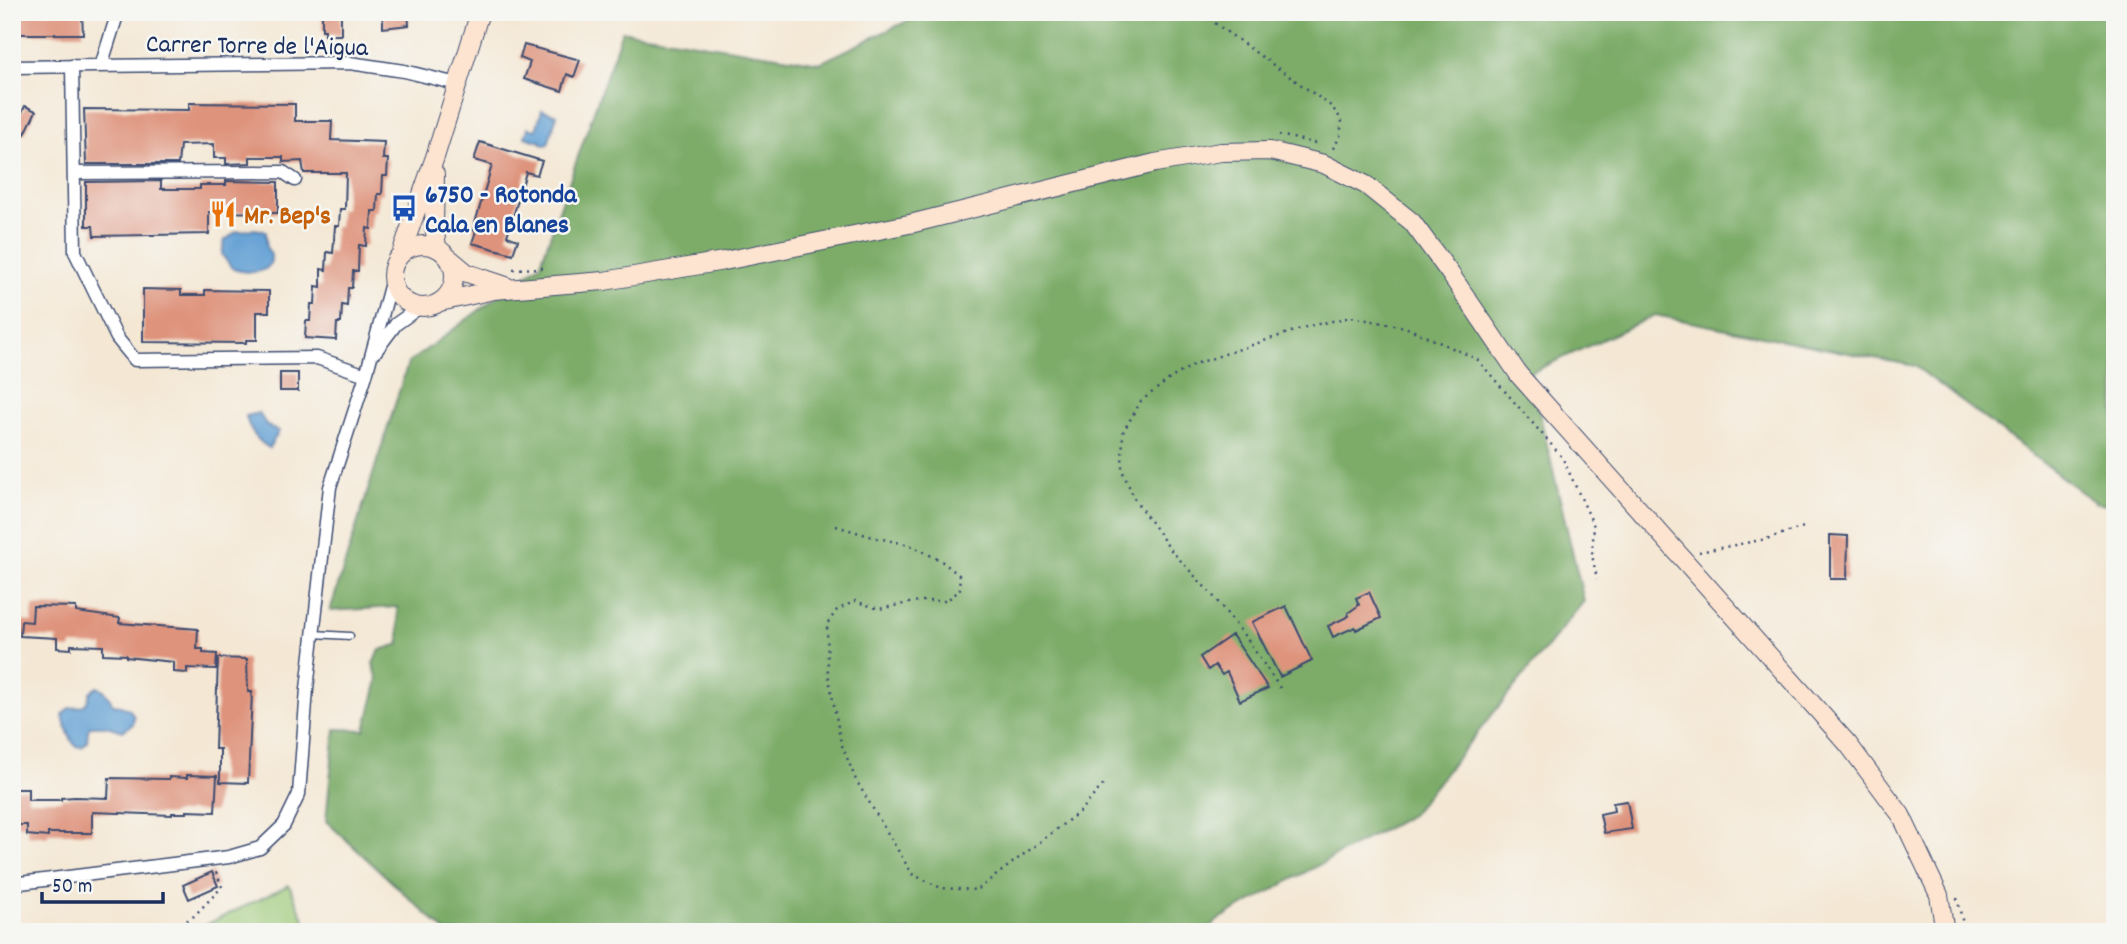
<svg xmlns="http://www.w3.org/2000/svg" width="2127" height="944" viewBox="0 0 2127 944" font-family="Dekko,sans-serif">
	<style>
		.green { fill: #9bc876; stroke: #5b7c6a; stroke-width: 2 }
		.forest { fill: #7cac67; stroke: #4c6e62; stroke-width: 2 }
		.water { fill: #63a0d4; stroke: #3f6899; stroke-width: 2 }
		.building { fill: #de937b }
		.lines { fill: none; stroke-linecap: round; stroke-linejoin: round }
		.lane-casing { stroke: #3c4b70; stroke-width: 9 }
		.street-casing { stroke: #3c4b70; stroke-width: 15 }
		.secondary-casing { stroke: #3c4b70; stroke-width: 20 }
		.path { stroke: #3c4b70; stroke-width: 2.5; stroke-dasharray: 2 5; stroke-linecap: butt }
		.lane { stroke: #fff; stroke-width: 6 }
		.street { stroke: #fff; stroke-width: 12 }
		.secondary { stroke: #fde4d0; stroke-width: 18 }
		.labels { text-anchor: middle; stroke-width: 5; stroke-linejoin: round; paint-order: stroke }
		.street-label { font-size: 26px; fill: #1b2f5e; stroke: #f6f6f2 }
		.transit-label { font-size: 26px; font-weight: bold; fill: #164399; stroke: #f6f6f2; text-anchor: start }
		.food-label { font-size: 26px; font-weight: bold; fill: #c56008; stroke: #f6f6f2; text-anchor: start }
	</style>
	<rect width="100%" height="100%" fill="#f6f6f2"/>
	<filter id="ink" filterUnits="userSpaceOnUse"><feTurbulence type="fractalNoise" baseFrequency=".0143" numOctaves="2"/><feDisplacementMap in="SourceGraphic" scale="14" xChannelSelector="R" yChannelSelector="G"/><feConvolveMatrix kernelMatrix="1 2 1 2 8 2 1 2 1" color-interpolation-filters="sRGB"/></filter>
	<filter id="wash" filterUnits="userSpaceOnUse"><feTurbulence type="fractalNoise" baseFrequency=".00686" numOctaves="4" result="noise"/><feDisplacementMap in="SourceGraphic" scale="28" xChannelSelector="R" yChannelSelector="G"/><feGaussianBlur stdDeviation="1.57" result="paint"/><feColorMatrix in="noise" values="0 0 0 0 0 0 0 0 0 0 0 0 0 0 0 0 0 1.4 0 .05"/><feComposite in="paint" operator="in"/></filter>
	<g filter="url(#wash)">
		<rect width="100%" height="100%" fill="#f4e8d5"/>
		<path class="green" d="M289,885L310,932H201L199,928Z"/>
		<path class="forest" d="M926,12H2115V506L2096,503L1915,366L1655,315L1530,373L1584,601L1411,815L1221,918L1203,932H446L326,821L335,729L365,730L378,680L373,663L380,650L400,644L397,607L330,611L408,363L540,265L622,31L820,63Z"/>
		<path class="water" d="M542,110L557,115L548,144L545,145L541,144V142L525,137L528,128L536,130Z
			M255,229L266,231C266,236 266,243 267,248C269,255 272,251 271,259C270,276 244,273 233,269L222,255L224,241L236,232Z
			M259,413L267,426L279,431L269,448C256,440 249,430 246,416Z
			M97,687L104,690L113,704L130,709L134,717L133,724L123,731L106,726H91L88,730L87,742L82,747L76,746C71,743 63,720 63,714L69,708C82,707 88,707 90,692Z"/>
		<g id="blocks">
			<path class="building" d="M12,12H82L83,34H12Z
				M383,12H408L409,25L383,28Z
				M322,14H341V35H325V30H322Z
				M524,45L580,60L574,77L567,74L562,91L524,79L530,62L520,58Z
				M189,103L295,104V121H332L331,140L384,142L383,159H388L387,176H383L382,194H378L377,211H372L371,229L367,228L366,246L359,245L358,271H353L352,288H348L347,306L342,305L341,323H337L336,340L305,338L306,321H310L311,304H315L316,286L321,287V269L326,270L327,252L333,253L335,226H339L340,209H345L346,173H304L302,161L283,162V157H250V163L226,164V158H214V144L180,145L178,164H86L84,109L189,110Z
				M25,106L36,111L25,134L14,128Z
				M480,142L542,161L537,175L526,172L519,197L507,236L518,240L513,254L472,243L476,231L473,230L492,165L474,160Z
				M161,181V189H200V185H226V181L278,182V213L209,212V234L94,236L93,226H86V182Z
				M143,289L181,290V295H205V290L269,291V312H257V340H246V343L143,342Z
				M280,373H298V391H280Z
				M1830,535L1848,536L1847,579H1830Z
				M1369,592L1381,618L1356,630L1355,627L1333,637L1328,626L1349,616L1348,613L1359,605L1356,598Z
				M33,606L76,607V612L120,618L119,623L198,629L197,649H203V653L217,654L216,669L187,668V673L173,672V662L126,657V655L103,654V646L71,645V649L57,648V638L20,636L21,621L32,622Z
				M1286,606L1312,661L1280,677L1252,622Z
				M1232,635L1268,688L1240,701L1227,672L1222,675L1215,665L1208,670L1200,657Z
				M218,658L247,659L248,692H252L248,783L220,782V749H215Z
				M187,775L217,776L215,812L187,811V813H172V815L92,812V833H48V837L27,835V825H12V789H28V800H61V798L75,797L108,798L109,778L169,779V777L187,778Z
				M1627,801L1632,829L1604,833L1600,814L1614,811L1613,803Z
				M212,872L218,886L189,899L183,885Z"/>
		</g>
	</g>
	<g filter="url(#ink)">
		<use href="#blocks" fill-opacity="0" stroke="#3c4b70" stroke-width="2"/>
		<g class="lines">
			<g class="lane-casing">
				<path id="lane" d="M313,634L350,636"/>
			</g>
			<g class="street-casing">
				<path id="street" d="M72,66L75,252L117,338L135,360L317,358L366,375
					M101,66L118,12
					M12,67L350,63L404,71L457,84
					M74,173L283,172L295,180
					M375,352L396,324L420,307
					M12,884L229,857L260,848L284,825L299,794L307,689L330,487L366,375L392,279"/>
			</g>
			<g class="secondary-casing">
				<path id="secondary" d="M435,174L434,225L437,247
					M392 276a31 31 0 1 1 62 0a31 31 0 1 1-62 0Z
					M401,254L435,157L480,12
					M449,258L467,273L506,286
					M440,302L494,290L604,281L724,261L914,223L1155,163L1221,152L1270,151L1324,164L1366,185L1412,222L1449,272L1519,375L1848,744L1901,815L1939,895L1945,932"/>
			</g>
			<path class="path" d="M1207,12L1213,22L1331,106L1342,120L1340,137L1332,150
				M1279,135L1320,144
				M513,269L544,268
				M836,526L873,537L910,545L940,560L959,575L960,590L946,601H919L879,609L855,601L837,610L827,624L828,673L841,743L856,780L912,874L941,888L977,890L1079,812L1104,784
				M1699,552L1766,539L1807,526
				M1280,688L1247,639L1214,597L1170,549L1135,500L1122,470L1123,432L1141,401L1171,378L1195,364L1309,326L1351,317L1405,327L1477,359L1562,457L1594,526L1592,555L1597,579
				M1957,898L1965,932
				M169,932L194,916L222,887L216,872"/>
			<use href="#lane" class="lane"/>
			<use href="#street" class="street"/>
			<use href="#secondary" class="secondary"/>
		</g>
	</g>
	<defs>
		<g id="bus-bare" transform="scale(2.1)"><path d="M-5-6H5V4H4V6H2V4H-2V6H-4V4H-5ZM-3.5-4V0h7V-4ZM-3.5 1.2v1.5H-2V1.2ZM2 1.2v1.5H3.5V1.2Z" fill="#1a4fb4" stroke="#f6f6f2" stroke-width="2.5" paint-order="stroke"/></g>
		<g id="restaurant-bare" transform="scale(2.1)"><path d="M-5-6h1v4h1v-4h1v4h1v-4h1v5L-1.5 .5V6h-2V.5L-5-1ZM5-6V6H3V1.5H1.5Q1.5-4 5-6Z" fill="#e8710a" stroke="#f6f6f2" stroke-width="2.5" paint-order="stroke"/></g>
	</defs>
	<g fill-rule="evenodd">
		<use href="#bus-bare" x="404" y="208"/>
		<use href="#restaurant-bare" x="223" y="214"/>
	</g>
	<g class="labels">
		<g class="street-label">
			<text transform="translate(257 44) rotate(1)" y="9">Carrer Torre de l'Aigua</text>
		</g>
		<g class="transit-label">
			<text x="425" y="202">6750 - Rotonda<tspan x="425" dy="30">Cala en Blanes</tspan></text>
		</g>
		<g class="food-label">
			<text x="244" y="223">Mr. Bep's</text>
		</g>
	</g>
	<rect width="2127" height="944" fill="none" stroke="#f6f6f2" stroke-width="42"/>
	<path d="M42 892v10h121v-10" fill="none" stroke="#1b2f5e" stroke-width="3.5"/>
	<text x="52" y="892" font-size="21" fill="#1b2f5e" stroke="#f6f6f2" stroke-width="5" paint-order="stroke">50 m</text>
</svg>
